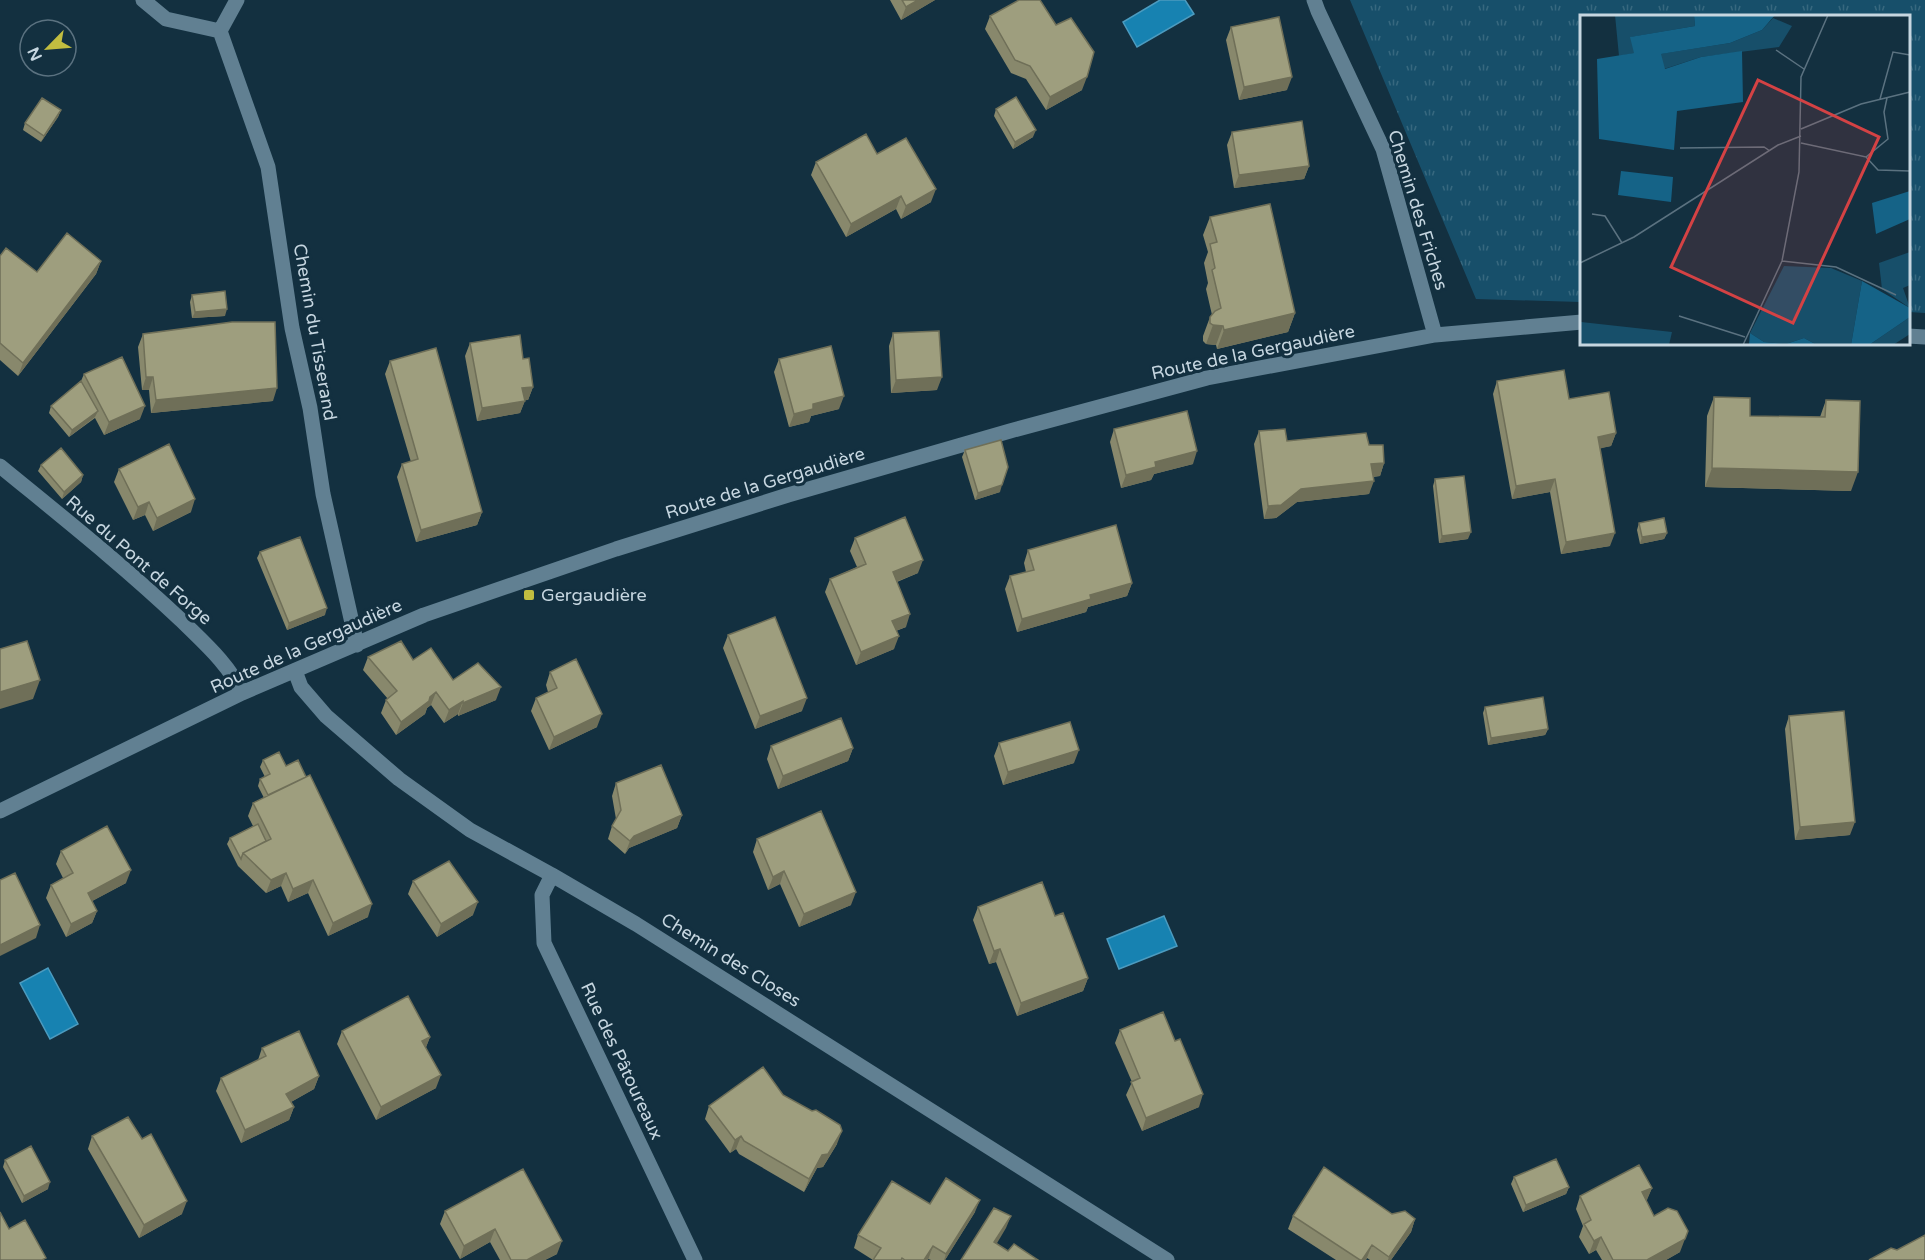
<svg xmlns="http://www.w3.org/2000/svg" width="1925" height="1260" viewBox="0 0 1925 1260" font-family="'Varela Round',sans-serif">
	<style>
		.grass { fill: url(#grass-tufts) }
		.water { fill: #1782b1; stroke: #4c9bbf; stroke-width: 1.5 }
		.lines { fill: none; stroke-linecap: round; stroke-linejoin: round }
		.minor { stroke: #618092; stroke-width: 15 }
		.wall { fill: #88886c }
		.shaded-wall { fill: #6f6f58 }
		.building { fill: #9e9e7e; stroke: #6f6f58; stroke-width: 1.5 }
		.poi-dot { fill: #c1bd40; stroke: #133040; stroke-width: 2 }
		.labels { text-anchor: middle; stroke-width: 6; stroke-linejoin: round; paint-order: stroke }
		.street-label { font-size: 18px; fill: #c6d6e0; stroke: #133040 }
		.poi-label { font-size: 18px; fill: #c6d6e0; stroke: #133040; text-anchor: start }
		.inset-road { fill: none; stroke: #5b7280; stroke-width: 1.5 }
		.view { fill: #d44244; fill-opacity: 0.15; stroke: #d44244; stroke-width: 3 }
		.inset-edge { fill: none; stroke: #c6d6e0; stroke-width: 3 }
	</style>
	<defs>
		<pattern id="grass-tufts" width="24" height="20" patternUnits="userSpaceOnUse" patternTransform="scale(1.5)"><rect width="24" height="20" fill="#174f6a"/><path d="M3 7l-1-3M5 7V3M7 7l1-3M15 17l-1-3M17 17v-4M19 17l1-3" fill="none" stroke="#37687f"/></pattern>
	</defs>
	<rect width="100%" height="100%" fill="#133040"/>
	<path class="grass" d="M1350,0H1925V313L1909,312L1908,16H1582L1581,302L1476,299Z"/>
	<path class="water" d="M1160,0H1185L1194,14L1137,47L1123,22Z
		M1164,916L1177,946L1119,969L1107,939Z
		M48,968L78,1024L50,1039L20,983Z"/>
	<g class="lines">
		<path class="minor" d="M143,0L166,19L220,31
			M237,0L220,31L268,167L292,328L310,408L323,494L357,645
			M1314,0L1318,11L1383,149L1435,335
			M1908,336L1925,337
			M0,466C61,516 123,565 181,620C203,642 229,664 242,693
			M295,671L301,687L326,716L399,779L470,830L552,875L636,924L1167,1260
			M0,811L242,693L424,615L616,549L788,495L1010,431L1207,378L1435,335L1582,322
			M552,875L542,895L544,943L695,1260"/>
	</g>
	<path class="wall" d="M890,0H935L901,20Z
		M990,16L1082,90L1046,110L1026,79L1011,73L985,29Z
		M1231,27L1287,90L1239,100L1226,40Z
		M996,109L1033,137L1013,149L994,116Z
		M61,110L58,117L41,142L23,130L25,123Z
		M1232,132L1309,166L1304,179L1234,188L1227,145Z
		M877,154L931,202L901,219L896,209L846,237L811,175L816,162Z
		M1210,217L1295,313L1288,332L1217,349L1216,345L1206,344L1203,341V336L1210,317L1212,315L1206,289L1208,283L1204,263L1208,252L1203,235Z
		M0,256L37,272L101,261L96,274L18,376L0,360Z
		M192,295L225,316L192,318L190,302Z
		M893,333L937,390L891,393L889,346Z
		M143,334L273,401L151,413L149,390H142L138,347Z
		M470,343L523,359L533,387L528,400H525L520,413L477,421L465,356Z
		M779,359L839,409L811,416L809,422L789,427L774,372Z
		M390,361L482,512L477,525L416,542L397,477L402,464L411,462L385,374Z
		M84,374L140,419L104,435L95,418L69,437L49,413L51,406L81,381Z
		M1497,381L1569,399L1616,433L1611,446L1600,448L1610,546L1561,554L1550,492L1512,499L1493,394Z
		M1714,397L1750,416L1820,417L1826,400L1851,491L1705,487L1707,416Z
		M1114,429L1193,464L1154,474L1151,480L1121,488L1110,442Z
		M1259,431L1287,441L1369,445L1384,463L1380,476L1373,477L1369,494L1297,502L1276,518L1264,519L1254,444Z
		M965,450L1000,492L975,500L962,457Z
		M41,465L83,475L81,482L62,499L38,471Z
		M119,469L191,512L153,531L145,515L133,520L114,482Z
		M1435,479L1468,539L1439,543L1433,486Z
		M1639,523L1667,533L1664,539L1640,544L1637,530Z
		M855,538L918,573L897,582L906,627L896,631L894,649L856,665L825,592L830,579L857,567L850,551Z
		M1028,550L1132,583L1127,596L1088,607L1086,612L1017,632L1005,589L1010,576L1026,572L1024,563Z
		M260,552L325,615L287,630L257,558Z
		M728,635L802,711L755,729L723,648Z
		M368,657L413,660L496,700L458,716V714L444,723L431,705L427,708L425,714L396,735L381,713L386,700L388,699L363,670Z
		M550,672L597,727L549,750L531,711L536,698L548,692L546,685Z
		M1485,707L1548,729L1545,735L1488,745L1483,713Z
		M1789,716L1850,835L1795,840L1785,729Z
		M999,743L1074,763L1003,785L994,756Z
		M771,746L853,748L848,761L778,789L767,759Z
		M263,760L286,766L368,917L328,936L308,893L288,902L281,886L266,893L238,866L227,844L230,838L253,826L248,816L253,803L264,798L258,786L260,779L265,777L260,767Z
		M616,783L682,815L677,828L629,848L625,854L608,839L612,826L616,819L612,796Z
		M757,839L851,905L799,927L780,884L768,890L753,852Z
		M61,851L126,883L92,901L97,911L92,923L66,937L46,898L51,885L63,878L56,864Z
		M413,881L473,915L437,937L408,894Z
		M978,907L1055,916L1088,978L1083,991L1017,1016L996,962L989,964L973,920Z
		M1120,1030L1199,1107L1142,1131L1126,1095L1132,1082L1115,1043Z
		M342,1031L430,1037L426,1047L436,1088L376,1120L337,1044Z
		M262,1048L319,1076L314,1089L291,1102L294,1107L289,1120L241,1143L216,1091L221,1078L258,1060Z
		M783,1095L837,1144L823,1167L817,1168L804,1192L739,1154L736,1149L730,1153L705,1119L709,1106Z
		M92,1136L182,1214L139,1238L88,1149Z
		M5,1160L48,1189L22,1203L3,1167Z
		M523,1169L557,1254L545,1260H500L490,1242L460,1259L440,1224L445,1211Z
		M1514,1177L1569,1187L1566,1194L1523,1212L1511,1184Z
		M1652,1188L1646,1201L1654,1216L1680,1252L1666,1260H1602L1596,1250L1589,1254L1579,1237L1583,1226L1576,1209L1580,1196Z
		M930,1204L975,1212L945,1260H931L928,1259V1260H873L854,1248L858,1235Z
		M1392,1214L1415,1219L1411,1232L1391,1260H1370L1367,1258L1366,1260H1336L1288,1229L1293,1216Z"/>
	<path class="shaded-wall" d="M918,0H935L901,20L906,7Z
		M1087,77L1082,90L1046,110L1050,97Z
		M1292,77L1287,90L1239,100L1244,87Z
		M61,110L58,117L41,142L44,136Z
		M1036,130L1033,137L1013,149L1015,142Z
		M1309,166L1304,179L1234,188L1239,175Z
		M936,189L931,202L901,219L906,206Z
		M901,196L896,209L846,237L851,224Z
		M101,261L96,274L18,376L23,363Z
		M227,309L225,316L192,318L195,312Z
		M1295,313L1288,332L1217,349L1224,330Z
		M1213,325L1223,326L1216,345L1206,344Z
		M146,377H153L149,390H142Z
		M942,377L937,390L891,393L896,380Z
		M533,387L528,400L517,401L522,388Z
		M277,388L273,401L151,413L156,400Z
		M844,396L839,409L811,416L809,422L789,427L794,414L813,404Z
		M525,401L520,413L477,421L482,408Z
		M145,406L140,419L104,435L109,422Z
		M98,411L95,417L69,437L72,430Z
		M1616,433L1611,446L1594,450L1598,437Z
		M1197,451L1193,464L1154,474L1151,480L1121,488L1126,475L1155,462Z
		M1384,463L1380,476L1366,477L1371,464Z
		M1712,468L1858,472L1851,491L1705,487Z
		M83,475L81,482L62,499L64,492Z
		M1555,479L1550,492L1512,499L1516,486Z
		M1374,481L1369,494L1297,502L1276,518L1264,519L1268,506L1301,489Z
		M1002,485L1000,492L975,500L978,493Z
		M195,499L191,512L153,531L157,518Z
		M149,502L145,515L133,520L138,507Z
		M482,512L477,525L416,542L421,530Z
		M1471,532L1468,539L1439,543L1442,536Z
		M1615,533L1610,546L1561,554L1566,542Z
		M1667,533L1664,539L1640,544L1642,537Z
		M923,560L918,573L888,585L893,572Z
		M1132,583L1127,596L1088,607L1086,612L1017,632L1022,619L1090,595Z
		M327,608L325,615L287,630L289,623Z
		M910,614L906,627L887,634L892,621Z
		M899,636L894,649L856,665L861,652Z
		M40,680L33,699L0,709V692Z
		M501,687L496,700L458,716L463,703Z
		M436,692L431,705L427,708L425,714L396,735L401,722Z
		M807,698L802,711L755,729L760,716Z
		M463,701L458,714L444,723L449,710Z
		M602,714L597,727L549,750L554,737Z
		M1548,729L1545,735L1488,745L1491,738Z
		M853,748L848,761L778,789L783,776Z
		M1079,750L1074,763L1003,785L1008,772Z
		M682,815L677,828L629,848L625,854L630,841L634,836Z
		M1855,822L1850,835L1795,840L1800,827Z
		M131,870L126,883L83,906L88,893Z
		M784,871L780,884L768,890L773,877Z
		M286,873L281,886L266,893L271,880Z
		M313,880L308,893L288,902L293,889Z
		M856,892L851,905L799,927L804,914Z
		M478,902L473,915L437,937L441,924Z
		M372,904L368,917L328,936L333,923Z
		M97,911L92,923L66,937L71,924Z
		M40,925L36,938L0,956V945Z
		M1000,949L996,962L989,964L994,951Z
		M1088,978L1083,991L1017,1016L1021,1003Z
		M430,1037L425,1050L422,1041Z
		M441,1075L436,1088L376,1120L381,1107Z
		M319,1076L314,1089L282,1107L286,1094Z
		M1203,1094L1199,1107L1142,1131L1146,1118Z
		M294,1107L289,1120L241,1143L245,1130Z
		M842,1131L837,1144L823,1167L817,1168L804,1192L809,1179L822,1155Z
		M741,1136L736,1149L730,1153L735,1140Z
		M50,1182L48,1189L22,1203L24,1196Z
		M1569,1187L1566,1194L1523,1212L1526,1205Z
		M1652,1188L1647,1200L1637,1205L1642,1192Z
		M980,1200L975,1212L945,1260H944L946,1254Z
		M187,1201L182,1214L139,1238L144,1225Z
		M1011,1216L1006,1228L990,1255L994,1242Z
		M1415,1219L1411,1232L1391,1260H1388L1389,1257Z
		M495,1229L490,1242L460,1259L464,1246Z
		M1601,1237L1596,1250L1589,1254L1594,1241Z
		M1685,1239L1680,1252L1666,1260H1647Z
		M562,1241L557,1254L545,1260H527Z
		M1372,1245L1366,1260H1362Z
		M933,1246L928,1260H924Z"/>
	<path class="building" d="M902,0H918L906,7Z
		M1019,0H1040L1056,25L1071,18L1094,52L1087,77L1050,97L1030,66L1015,60L990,16Z
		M1279,17L1292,77L1244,87L1231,27Z
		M1016,97L1036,130L1015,142L996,109Z
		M42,98L61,110L44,136L25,123Z
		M1302,121L1309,166L1239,175L1232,132Z
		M866,134L877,154L906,138L936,189L906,206L901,196L851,224L816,162Z
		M1270,204L1295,313L1224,330L1223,326L1213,325L1210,323V317L1215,311L1221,308L1212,270L1215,268L1210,244L1217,242L1210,217Z
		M67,233L101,261L23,363L0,343V256L6,248L37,272Z
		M225,291L227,309L195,312L192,295Z
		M232,322H275L277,388L156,400L153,377H146L143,334Z
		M939,331L942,377L896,380L893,333Z
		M520,335L523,359L529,358L533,387L522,388L525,401L482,408L470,343Z
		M831,346L844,396L813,404V409L794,414L779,359Z
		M436,348L482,512L421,530L402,464L418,459L390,361Z
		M122,357L145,406L109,422L84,374Z
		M1564,370L1569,399L1609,392L1616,433L1598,437L1615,533L1566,542L1555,479L1516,486L1497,381Z
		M81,381L98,411L72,430L51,406Z
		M1714,397L1750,398V416L1825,417L1826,400L1860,401L1858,472L1712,468Z
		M1187,411L1197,451L1155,462L1156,467L1126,475L1114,429Z
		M1285,429L1287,441L1366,433L1369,445H1383L1384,463L1371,464L1374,481L1301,489L1281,505L1268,506L1259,431Z
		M1001,440L1008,467L1002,485L978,493L965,450Z
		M169,444L195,499L157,518L149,502L138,507L119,469Z
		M61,448L83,475L64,492L41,465Z
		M1464,476L1471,532L1442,536L1435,479Z
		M905,517L923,560L893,572L910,614L892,621L899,636L861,652L830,579L866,564L855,538Z
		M1664,518L1667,533L1642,537L1639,523Z
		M1116,525L1132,583L1090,595L1091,599L1022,619L1010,576L1034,570L1028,550Z
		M300,537L327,608L289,623L260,552Z
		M775,617L807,698L760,716L728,635Z
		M27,641L40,680L0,692V649Z
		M401,641L413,660L431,648L453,680L478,663L501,687L463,703V701L449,710L436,692L430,697L429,701L401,722L386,700L397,691L368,657Z
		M576,659L602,714L554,737L536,698L557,688L550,672Z
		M1543,697L1548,729L1491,738L1485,707Z
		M1844,711L1855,822L1800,827L1789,716Z
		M841,718L853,748L783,776L771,746Z
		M1070,722L1079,750L1008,772L999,743Z
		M279,752L286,766L298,760L306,777L268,795L260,779L270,774L263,760Z
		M661,765L682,815L634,836L630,841L612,826L621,810L616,783Z
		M310,775L372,904L333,923L313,880L293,889L286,873L271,880L243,853L271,839L253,803Z
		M821,811L856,892L804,914L784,871L773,877L757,839Z
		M258,824L266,841L243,853L241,859L230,838Z
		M107,826L131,870L88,893L97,911L71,924L51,885L73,873L61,851Z
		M449,861L478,902L441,924L413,881Z
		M15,873L40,925L0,945V880Z
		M1042,882L1055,916L1063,913L1088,978L1021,1003L1000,949L994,951L978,907Z
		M408,996L430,1037L422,1041L441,1075L381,1107L342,1031Z
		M1163,1012L1175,1041L1180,1039L1203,1094L1146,1118L1131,1082L1140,1078L1120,1030Z
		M299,1031L319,1076L286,1094L294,1107L245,1130L221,1078L266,1056L262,1048Z
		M763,1067L783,1095L812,1111L816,1110L840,1125L842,1131L828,1154L822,1155L809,1179L744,1141L741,1136L735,1140L709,1106Z
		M128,1117L142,1139L151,1134L187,1201L144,1225L92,1136Z
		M31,1146L50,1182L24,1196L5,1160Z
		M1556,1159L1569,1187L1526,1205L1514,1177Z
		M1639,1165L1652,1188L1642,1192L1654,1216L1668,1208L1677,1211L1688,1231L1685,1239L1647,1260H1613L1601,1237L1594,1241L1584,1224L1591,1220L1580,1196Z
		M1324,1167L1392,1214L1405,1211L1415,1219L1389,1257L1372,1245L1362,1260H1360L1293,1216Z
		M523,1169L562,1241L527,1260H511L495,1229L464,1246L445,1211Z
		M946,1178L980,1200L946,1254L933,1246L924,1260H905L902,1258L901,1260H873L881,1248L858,1235L892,1181L930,1204Z
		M994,1208L1011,1216L994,1242L1008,1251L1014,1244L1038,1260H961Z
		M0,1212L9,1229L25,1220L46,1258L42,1260H0Z
		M1925,1235V1260H1869L1891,1248L1897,1250Z"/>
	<rect class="poi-dot" x="523" y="589" width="12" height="12" rx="3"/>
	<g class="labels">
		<g class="street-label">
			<text transform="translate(1418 210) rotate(73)" y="6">Chemin des Friches</text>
			<text transform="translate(315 332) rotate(80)" y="6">Chemin du Tisserand</text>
			<text transform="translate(1253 352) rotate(-12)" y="6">Route de la Gergaudière</text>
			<text transform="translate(765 483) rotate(-17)" y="6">Route de la Gergaudière</text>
			<text transform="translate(139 560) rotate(41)" y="6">Rue du Pont de Forge</text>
			<text transform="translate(306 646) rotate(-24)" y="6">Route de la Gergaudière</text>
			<text transform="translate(731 960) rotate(32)" y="6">Chemin des Closes</text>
			<text transform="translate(622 1061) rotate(65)" y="6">Rue des Pâtoureaux</text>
		</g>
		<g class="poi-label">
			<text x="541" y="601">Gergaudière</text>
		</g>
	</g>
	<g transform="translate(1580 15)">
		<rect width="330" height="330" fill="#133040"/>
		<path d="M35,0H114L115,11L51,22L55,38L39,41ZM193,3L212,11L199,32L121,42L84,54L80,39L150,28L182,15ZM330,237V270L323,273L330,293L302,274L299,248ZM204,251L251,253L282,266L271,330H237L224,323L206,329L184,327L170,318ZM330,302V319L313,330H289ZM0,307H1L92,317L89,330H0Z" fill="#174f6a"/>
		<path d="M114,0H195L182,15L150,28L81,39L85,54L121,42L162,36L163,87L97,96L94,135L19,124L17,44L54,38L50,22L115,11ZM41,156L93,162L91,187L38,180ZM330,176V204L296,219L292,188ZM282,266L330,293V302L289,330H271ZM170,318L184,327L206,329L224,323L237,330H169Z" fill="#156387"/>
		<path class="inset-road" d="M196,35L224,54M300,84L313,37L330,40M221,114L281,89L330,77M221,128L286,142L308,124L304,97L307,83M100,133L184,132L190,136M286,142L298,155L330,156M12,199L25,201L42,228M202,246L256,252L316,280M0,248L54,222L198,130L221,121M99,301L165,322M163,330L202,246L219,157L221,62L248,0"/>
		<path class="view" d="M178,65L299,122L213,308L91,252Z"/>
		<rect width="330" height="330" class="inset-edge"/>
	</g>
	<g transform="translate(48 48) rotate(245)"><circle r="28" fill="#133040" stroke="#5b7280" stroke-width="1.5"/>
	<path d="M0-4.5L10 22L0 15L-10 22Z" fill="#c1bd40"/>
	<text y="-9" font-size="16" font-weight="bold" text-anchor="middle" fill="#c6d6e0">N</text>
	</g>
</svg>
